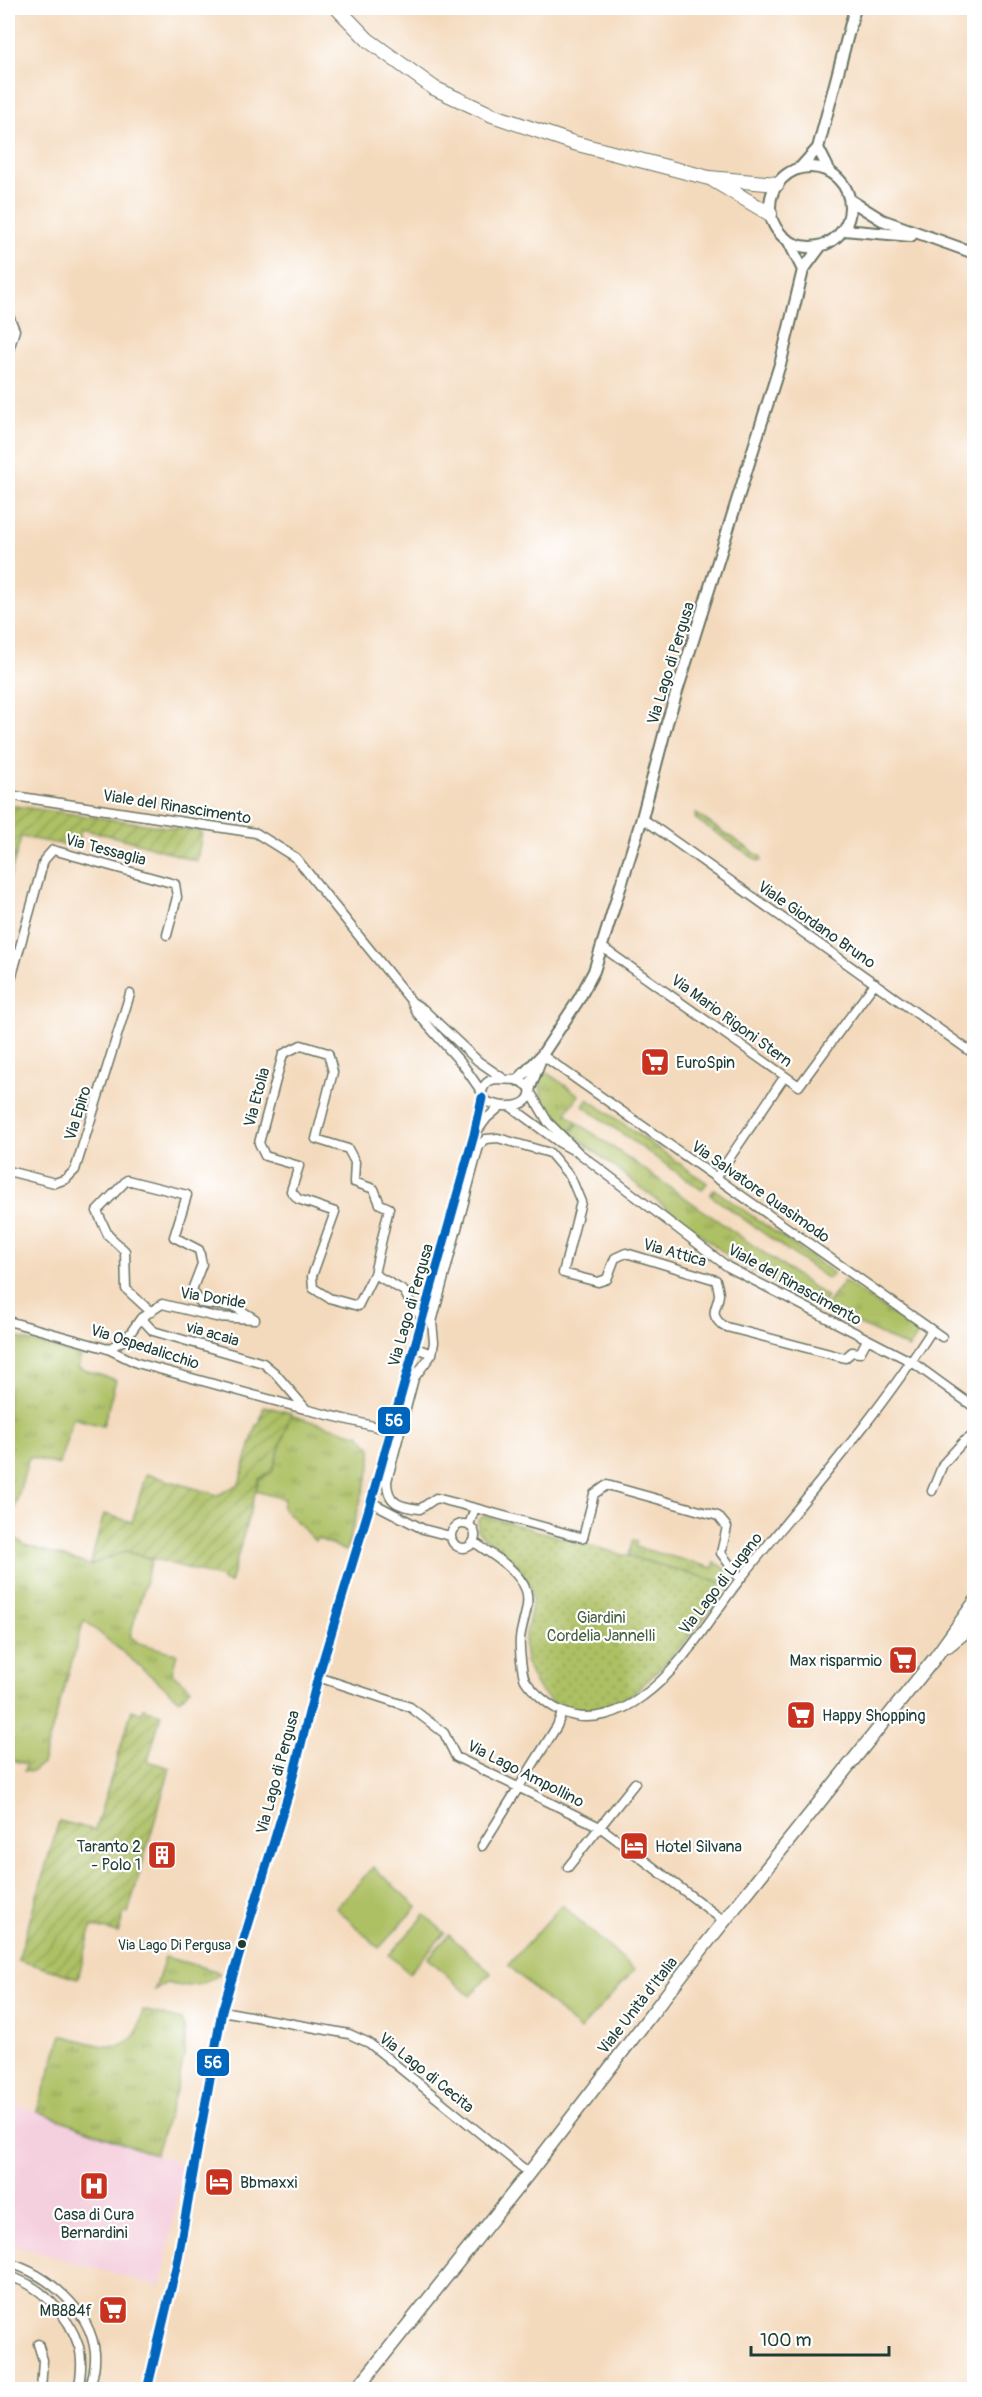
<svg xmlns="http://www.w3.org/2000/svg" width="982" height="2397" viewBox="0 0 982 2397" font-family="Pangolin,sans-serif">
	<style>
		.built { fill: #f4cfdd }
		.grass { fill: url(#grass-tufts); stroke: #667e4c; stroke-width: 1.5 }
		.park { fill: url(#park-dots); stroke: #667e4c; stroke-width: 1.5 }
		.garden { fill: url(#garden-furrows); stroke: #667e4c; stroke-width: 1.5 }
		.pitch { fill: #adc064; stroke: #667e4c; stroke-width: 1.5 }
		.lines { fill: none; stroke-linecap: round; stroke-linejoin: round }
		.minor-casing { stroke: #6a7464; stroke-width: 11 }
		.tertiary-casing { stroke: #6a7464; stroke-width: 14 }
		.secondary-casing { stroke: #6a7464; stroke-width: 15 }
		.trunk-casing { stroke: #6a7464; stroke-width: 16 }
		.minor { stroke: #fff; stroke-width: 8 }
		.tertiary { stroke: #fff; stroke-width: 10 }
		.secondary { stroke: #fff; stroke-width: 12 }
		.trunk { stroke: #fff; stroke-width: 14 }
		.bus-1-casing { stroke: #fff; stroke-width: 14 }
		.bus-1 { stroke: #0065bd; stroke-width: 9 }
		.bus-dot { fill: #1f3d34; stroke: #fff; stroke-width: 2 }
		.labels { text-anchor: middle; stroke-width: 4.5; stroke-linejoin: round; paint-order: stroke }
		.bus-label { font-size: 14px; fill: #1f3d34; stroke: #fff; text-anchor: end }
		.street-label { font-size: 16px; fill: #1f3d34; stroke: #fff }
		.poi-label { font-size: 16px; fill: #1f3d34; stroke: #fff; text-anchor: start }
		.park-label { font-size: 16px; fill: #4a6442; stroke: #fff }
		.line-badge { stroke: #fff; stroke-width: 2 }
		.badge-label { font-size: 16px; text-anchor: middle; font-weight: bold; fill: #fff }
	</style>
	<defs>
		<pattern id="grass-tufts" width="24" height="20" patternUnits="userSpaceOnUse" patternTransform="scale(1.5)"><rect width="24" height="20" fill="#adc064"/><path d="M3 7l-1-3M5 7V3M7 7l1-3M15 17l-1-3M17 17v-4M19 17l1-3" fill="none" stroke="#8c9d53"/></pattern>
		<pattern id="park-dots" width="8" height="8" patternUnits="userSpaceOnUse" patternTransform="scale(1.5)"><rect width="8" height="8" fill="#adc064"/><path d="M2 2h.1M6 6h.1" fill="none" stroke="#8c9d53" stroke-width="1.8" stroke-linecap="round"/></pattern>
		<pattern id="garden-furrows" width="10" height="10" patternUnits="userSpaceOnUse" patternTransform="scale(1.5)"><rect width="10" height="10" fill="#adc064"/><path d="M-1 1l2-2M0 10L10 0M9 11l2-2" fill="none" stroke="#8c9d53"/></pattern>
	</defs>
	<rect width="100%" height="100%" fill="#fff"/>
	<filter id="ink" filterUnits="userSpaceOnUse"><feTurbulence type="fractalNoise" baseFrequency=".0167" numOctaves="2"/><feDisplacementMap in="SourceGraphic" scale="12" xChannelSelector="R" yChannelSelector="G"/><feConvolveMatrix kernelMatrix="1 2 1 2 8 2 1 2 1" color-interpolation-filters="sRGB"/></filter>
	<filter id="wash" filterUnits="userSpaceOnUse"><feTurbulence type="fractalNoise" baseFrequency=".008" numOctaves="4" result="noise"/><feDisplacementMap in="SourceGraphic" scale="24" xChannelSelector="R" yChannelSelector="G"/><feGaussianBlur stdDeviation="1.35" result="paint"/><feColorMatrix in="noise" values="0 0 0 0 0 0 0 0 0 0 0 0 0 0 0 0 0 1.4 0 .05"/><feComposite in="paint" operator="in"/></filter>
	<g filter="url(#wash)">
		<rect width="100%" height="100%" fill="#f4dabd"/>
		<path class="built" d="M8,2101L184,2165L161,2287L8,2244Z"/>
		<path class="grass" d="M543,1070L579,1095L566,1113L577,1122L569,1132C551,1117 533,1095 543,1070Z
			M588,1099L707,1183L702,1190L583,1106Z
			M578,1123L827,1297L821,1306L777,1284L727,1255L571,1133Z
			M714,1189L833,1273L828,1279L710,1195Z
			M844,1281L919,1333L909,1348L824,1308Z
			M8,1335L81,1356L78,1368L116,1380L103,1426L73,1418L59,1465L29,1457L8,1532L25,1545L90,1565L126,1551L152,1559L130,1636L139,1643L177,1654L172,1673L190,1688L180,1700L84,1620L42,1764L32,1772L24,1771L26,1764L8,1759Z
			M290,1415L360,1435L371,1448V1465L346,1551L317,1538L315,1541L282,1507L284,1499L255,1491L259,1479L272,1472Z
			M633,1540L637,1541L636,1547L713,1568L715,1562L726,1570L727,1584L629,1556Z
			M165,1957L216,1971L220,1974C204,1986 186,1989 167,1983L155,1990Z
			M143,2010L181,2020C197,2045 164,2126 155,2155L37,2111L62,2035C83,2040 122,2059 136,2033C140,2026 141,2017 143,2010Z"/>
		<path class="park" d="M484,1516L488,1517L727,1584C724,1594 716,1602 710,1610C689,1638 666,1665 639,1688C595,1726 536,1718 525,1655C521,1630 539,1608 529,1583C519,1560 494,1548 478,1531V1520Z"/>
		<path class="garden" d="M8,805L202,832L197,861L128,840L81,829L77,847L21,837L8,884Z
			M696,814L761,857V861H758L697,820L695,818Z
			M264,1406L291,1413L272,1472L259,1479L230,1583L222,1581V1578L126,1551L90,1565L104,1514L132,1522L146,1474L218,1495L239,1484L256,1425H259Z
			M143,1708L161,1714L148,1761L170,1768L128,1913H124L118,1933L92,1926L78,1978L18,1960L59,1821L95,1830L132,1710L141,1713Z"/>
		<path class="pitch" d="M373,1867L417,1907L379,1948L336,1908Z
			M562,1905L634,1970L580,2030L508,1965Z
			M425,1915L445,1933L409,1973L389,1955Z
			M449,1935L491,1973L470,1996L428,1958Z"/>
	</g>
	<g filter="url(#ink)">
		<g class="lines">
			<g class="minor-casing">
				<path id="minor" d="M8,314L15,330L8,353
					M8,795L256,833L296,858L412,1002L417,1013L463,1065L481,1091
					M642,818L974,1054
					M602,947L799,1086L875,983
					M8,990L44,860L53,850L175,884L177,897L167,935
					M412,1002L423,1009L478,1061L504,1079
					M495,1079L518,1080L530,1087C535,1112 493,1109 482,1098C481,1088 485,1081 495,1079Z
					M531,1093L548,1122L579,1153L728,1267L912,1362L974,1407
					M510,1106L560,1143L573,1150
					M476,1133L487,1118L501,1106
					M8,1171L55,1183L66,1179L75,1170L130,994
					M716,1178L785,1076
					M374,1274L358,1306L329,1298L313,1288L312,1276L335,1212L298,1199L291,1191L299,1166L265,1156L259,1143L283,1054L301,1045L328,1053L333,1072L316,1139L348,1149L355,1162L354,1182L374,1189L380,1204L389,1208L374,1274L404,1291L413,1308L422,1317
					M141,1318L153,1331L263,1363L275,1373L307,1410
					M8,1321L108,1349L137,1363L308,1410L389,1430
					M932,1330L942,1337
					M413,1347L432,1354
					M108,1349L126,1339L141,1318L162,1304L216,1317L255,1319L235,1307L201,1303L192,1290L202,1264L199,1250L174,1237L187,1195L127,1180L97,1211L108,1235L125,1251L126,1289L151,1312
					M932,1491L943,1464L963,1442L974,1435
					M371,1502L423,1529L450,1536
					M475,1508L436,1498L420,1509C401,1507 387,1504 387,1481L414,1378L432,1354L434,1342L432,1322L479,1146L486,1139L498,1138L550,1153L571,1178L581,1202L563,1273L598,1282L607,1279L615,1258L626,1253L716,1280C717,1285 719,1290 719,1295C717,1309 708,1313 723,1326L845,1358L852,1352L860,1353L867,1340
					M451 1536a12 12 0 1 1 24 0a12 12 0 1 1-24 0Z
					M469,1525L475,1508L583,1538L594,1494L607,1485L718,1516L727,1527L721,1553L740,1579
					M474,1542C492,1555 518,1569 526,1590C531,1606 521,1624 520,1639C519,1647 522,1674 525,1680C532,1691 550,1707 563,1712C589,1724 621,1713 643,1696C684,1666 710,1617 741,1578C806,1497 876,1418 932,1330L542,1055
					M318,1677L410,1707L444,1733L456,1757L600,1827L724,1921
					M482,1846L557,1726L562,1712
					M568,1867L635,1783
					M222,2011L349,2034L369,2043L529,2173
					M8,2263C46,2273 91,2310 95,2353C96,2366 93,2377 89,2390
					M8,2276C40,2284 69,2315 79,2347C83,2361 81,2376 78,2390
					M38,2344L43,2360L41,2390
					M147,2390L177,2263L222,2011L289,1792L318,1677L371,1502L474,1135L482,1098"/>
			</g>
			<g class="tertiary-casing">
				<path id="tertiary" d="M818,148L855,8
					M770 207a40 40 0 1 1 80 0a40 40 0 1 1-80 0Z
					M800,168L818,148L830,172
					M850,200L882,220L974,253
					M844,230L911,236
					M789,242L803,270L820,247
					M518,1080L542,1055L579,999L594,971L642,818L667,723L781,361L803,270
					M530,1087L540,1061"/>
			</g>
			<g class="secondary-casing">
				<path id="secondary" d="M948,1646L974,1625
					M356,2390L529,2173L690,1964L934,1659L974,1603"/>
			</g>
			<g class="trunk-casing">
				<path id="trunk" d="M337,8L368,40L434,88L492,115L574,143L709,178L777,184
					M713,180L770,214"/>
			</g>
			<use href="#minor" class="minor"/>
			<use href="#tertiary" class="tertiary"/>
			<use href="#secondary" class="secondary"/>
			<use href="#trunk" class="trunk"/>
			<g class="bus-1-casing">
				<path id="bus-1" d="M147,2390L177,2263L222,2011L289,1792L318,1677L371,1502L474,1135L482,1098"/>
			</g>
			<use href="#bus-1" class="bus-1"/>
		</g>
	</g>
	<defs>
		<g id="supermarket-square" transform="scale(1.5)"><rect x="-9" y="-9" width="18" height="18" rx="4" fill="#c8321e" stroke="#fff"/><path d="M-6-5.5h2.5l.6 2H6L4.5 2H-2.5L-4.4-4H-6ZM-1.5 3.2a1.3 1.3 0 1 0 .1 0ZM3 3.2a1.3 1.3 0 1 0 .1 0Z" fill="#fff"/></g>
		<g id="hotel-square" transform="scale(1.5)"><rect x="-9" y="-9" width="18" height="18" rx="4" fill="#c8321e" stroke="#fff"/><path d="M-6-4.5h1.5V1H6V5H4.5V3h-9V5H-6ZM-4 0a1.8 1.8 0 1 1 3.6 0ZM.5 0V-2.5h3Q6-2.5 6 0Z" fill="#fff"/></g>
		<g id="building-square" transform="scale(1.5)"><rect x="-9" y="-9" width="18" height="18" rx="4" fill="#c8321e" stroke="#fff"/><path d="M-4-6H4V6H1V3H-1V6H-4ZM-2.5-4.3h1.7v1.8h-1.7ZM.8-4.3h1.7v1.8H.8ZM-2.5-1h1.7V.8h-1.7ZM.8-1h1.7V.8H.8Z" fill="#fff"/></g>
		<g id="hospital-square" transform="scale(1.5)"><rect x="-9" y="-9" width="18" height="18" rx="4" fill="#c8321e" stroke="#fff"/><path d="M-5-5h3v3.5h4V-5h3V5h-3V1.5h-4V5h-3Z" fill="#fff"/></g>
	</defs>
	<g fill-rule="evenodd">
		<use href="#supermarket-square" x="655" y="1062"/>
		<use href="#supermarket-square" x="903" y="1660"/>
		<use href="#supermarket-square" x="801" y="1715"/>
		<use href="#hotel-square" x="634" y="1846"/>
		<use href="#building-square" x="162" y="1855"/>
		<use href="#hotel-square" x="219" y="2182"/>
		<use href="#hospital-square" x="94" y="2186"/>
		<use href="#supermarket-square" x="113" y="2310"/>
	</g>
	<circle class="bus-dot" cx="242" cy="1944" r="5"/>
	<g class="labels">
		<g class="bus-label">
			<text x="231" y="1950">Via Lago Di Pergusa</text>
		</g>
		<g class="street-label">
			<text transform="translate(670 663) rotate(-73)" y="6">Via Lago di Pergusa</text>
			<text transform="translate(177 806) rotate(9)" y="6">Viale del Rinascimento</text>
			<text transform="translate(106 849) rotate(15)" y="6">Via Tessaglia</text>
			<text transform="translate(817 924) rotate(35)" y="6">Viale Giordano Bruno</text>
			<text transform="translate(732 1020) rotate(36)" y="6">Via Mario Rigoni Stern</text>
			<text transform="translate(256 1097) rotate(-75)" y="6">Via Etolia</text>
			<text transform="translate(77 1113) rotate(-73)" y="6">Via Epiro</text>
			<text transform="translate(761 1191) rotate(35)" y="6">Via Salvatore Quasìmodo</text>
			<text transform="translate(675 1252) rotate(16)" y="6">Via Attica</text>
			<text transform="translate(795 1284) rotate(29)" y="6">Viale del Rinascimento</text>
			<text transform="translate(213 1297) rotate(9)" y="6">Via Doride</text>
			<text transform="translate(410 1305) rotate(-74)" y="6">Via Lago di Pergusa</text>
			<text transform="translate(213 1333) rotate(16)" y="6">via acaia</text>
			<text transform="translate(145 1346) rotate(18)" y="6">Via Ospedalicchio</text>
			<text transform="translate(720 1583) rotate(-52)" y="6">Via Lago di Lugano</text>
			<text transform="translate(277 1772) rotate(-75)" y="6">Via Lago di Pergusa</text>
			<text transform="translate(526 1773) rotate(27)" y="6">Via Lago Ampollino</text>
			<text transform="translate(637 2005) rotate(-52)" y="6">Viale Unità d'Italia</text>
			<text transform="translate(427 2072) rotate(39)" y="6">Via Lago di Cecita</text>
		</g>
		<g class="poi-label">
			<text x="676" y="1068">EuroSpin</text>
			<text x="882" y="1666" text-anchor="end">Max risparmio</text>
			<text x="822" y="1721">Happy Shopping</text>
			<text x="141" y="1852" text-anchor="end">Taranto 2<tspan x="141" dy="18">- Polo 1</tspan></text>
			<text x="655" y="1852">Hotel Silvana</text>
			<text x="240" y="2188">Bbmaxxi</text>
			<text x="94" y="2220" text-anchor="middle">Casa di Cura<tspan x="94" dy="18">Bernardini</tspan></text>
			<text x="92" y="2316" text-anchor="end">MB884f</text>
		</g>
		<g class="park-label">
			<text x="601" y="1623">Giardini<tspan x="601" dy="18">Cordelia Jannelli</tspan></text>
		</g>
	</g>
	<g class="line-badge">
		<rect x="377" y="1406" width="34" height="29" rx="6" fill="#0065bd"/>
		<rect x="196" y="2048" width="34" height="29" rx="6" fill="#0065bd"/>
	</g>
	<g class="badge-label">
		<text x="394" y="1426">56</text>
		<text x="213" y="2068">56</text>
	</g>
	<rect width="982" height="2397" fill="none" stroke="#fff" stroke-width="30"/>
	<path d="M751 2346v9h138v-9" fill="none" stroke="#1f3d34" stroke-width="3"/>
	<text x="760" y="2346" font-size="18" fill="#1f3d34" stroke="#ffffff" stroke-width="4.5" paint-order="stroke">100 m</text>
</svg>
